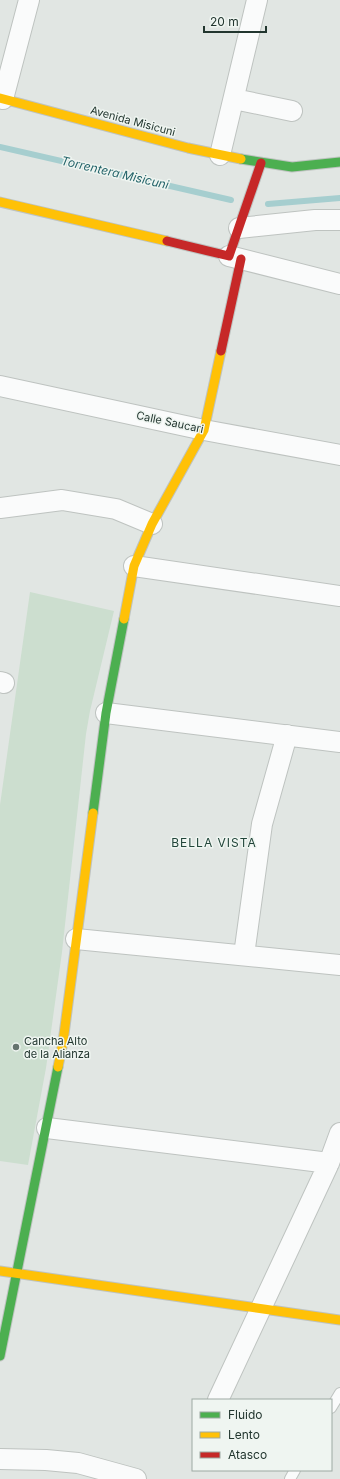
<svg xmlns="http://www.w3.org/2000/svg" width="340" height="1479" viewBox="0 0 340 1479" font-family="Inter,sans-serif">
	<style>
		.green { fill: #ccdecf }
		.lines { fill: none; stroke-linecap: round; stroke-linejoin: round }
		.stream { stroke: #a6cecf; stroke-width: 6 }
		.lane-casing { stroke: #bec3c0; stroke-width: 12 }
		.street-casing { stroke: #bec3c0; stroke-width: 22 }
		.fast-casing { stroke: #bec3c0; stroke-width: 11 }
		.slow-casing { stroke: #bec3c0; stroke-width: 11 }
		.jam-casing { stroke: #bec3c0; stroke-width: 11 }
		.lane { stroke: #fafbfb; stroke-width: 10 }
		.street { stroke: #fafbfb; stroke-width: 20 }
		.fast { stroke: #4caf50; stroke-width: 9 }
		.slow { stroke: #ffc107; stroke-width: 9 }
		.jam { stroke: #c62828; stroke-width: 9 }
		.poi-dot { fill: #65746e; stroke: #eff5f1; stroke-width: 1.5 }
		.labels { text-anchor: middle; stroke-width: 3; stroke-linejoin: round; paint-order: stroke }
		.street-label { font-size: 11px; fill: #22362f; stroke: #eff5f1 }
		.poi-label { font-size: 11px; fill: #22362f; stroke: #eff5f1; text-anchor: start }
		.water-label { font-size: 12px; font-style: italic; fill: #24646a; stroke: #eff5f1 }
		.neighbourhood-label { font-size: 12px; letter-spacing: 1px; fill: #214539; stroke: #eff5f1 }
	</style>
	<rect width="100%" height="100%" fill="#e1e6e3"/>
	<path class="green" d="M30,592L114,611L90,711L86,734L62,952L46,1068L28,1165L0,1161V805Z"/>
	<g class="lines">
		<path class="stream" d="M0,147L231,200
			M268,204L340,198"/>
		<g class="lane-casing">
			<path id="lane" d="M331,1408L340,1393
				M290,1479L295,1470"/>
		</g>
		<g class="street-casing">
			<path id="street" d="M3,99L29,0
				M234,99L292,111
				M220,155L257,0
				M239,228L315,220H340
				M229,256L340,284
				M0,386L204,430L340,455
				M0,508L62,500L116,509L152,524
				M134,566L340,596
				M0,682L4,683
				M106,713L340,742
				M76,939L340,965
				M244,955L262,824L287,735
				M47,1128L329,1163
				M218,1400L329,1163L340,1133
				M0,1459L46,1460L78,1463L136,1479"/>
		</g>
		<g class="fast-casing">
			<path id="fast" d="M241,159L292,167L340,162
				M93,813L106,713L124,619
				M0,1356L58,1067"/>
		</g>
		<g class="slow-casing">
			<path id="slow" d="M0,98L188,148L241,159
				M0,202L167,241
				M124,619L134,566L152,524L204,430L221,351
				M58,1067L63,1042L93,813
				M0,1271L340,1320"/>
		</g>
		<g class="jam-casing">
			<path id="jam" d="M167,241L229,256L261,163
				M221,351L241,259"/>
		</g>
		<use href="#lane" class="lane"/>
		<use href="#street" class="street"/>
		<use href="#fast" class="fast"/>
		<use href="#slow" class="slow"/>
		<use href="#jam" class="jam"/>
	</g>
	<circle class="poi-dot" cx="16" cy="1047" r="4"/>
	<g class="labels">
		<g class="street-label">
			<text transform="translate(133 121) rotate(15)" y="4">Avenida Misicuni</text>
			<text transform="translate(170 422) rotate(12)" y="4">Calle Saucari</text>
		</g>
		<g class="poi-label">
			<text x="24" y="1045">Cancha Alto<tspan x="24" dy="13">de la Alianza</tspan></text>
		</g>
		<g class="water-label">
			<text transform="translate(115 173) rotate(13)" y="4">Torrentera Misicuni</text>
		</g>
		<g class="neighbourhood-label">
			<text x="214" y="847">BELLA VISTA</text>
		</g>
	</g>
	<rect x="192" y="1399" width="140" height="72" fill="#eff5f1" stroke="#9da9a3"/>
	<rect x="200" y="1412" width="20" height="6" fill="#4caf50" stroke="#9da9a3"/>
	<text x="228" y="1419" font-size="12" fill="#22362f">Fluido</text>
	<rect x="200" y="1432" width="20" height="6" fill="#ffc107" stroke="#9da9a3"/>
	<text x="228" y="1439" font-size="12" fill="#22362f">Lento</text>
	<rect x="200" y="1452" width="20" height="6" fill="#c62828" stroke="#9da9a3"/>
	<text x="228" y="1459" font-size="12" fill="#22362f">Atasco</text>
	<path d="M204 26v6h62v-6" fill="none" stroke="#22362f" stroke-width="2"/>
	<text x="210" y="26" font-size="12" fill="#22362f" stroke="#eff5f1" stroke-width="3" paint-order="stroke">20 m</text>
</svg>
